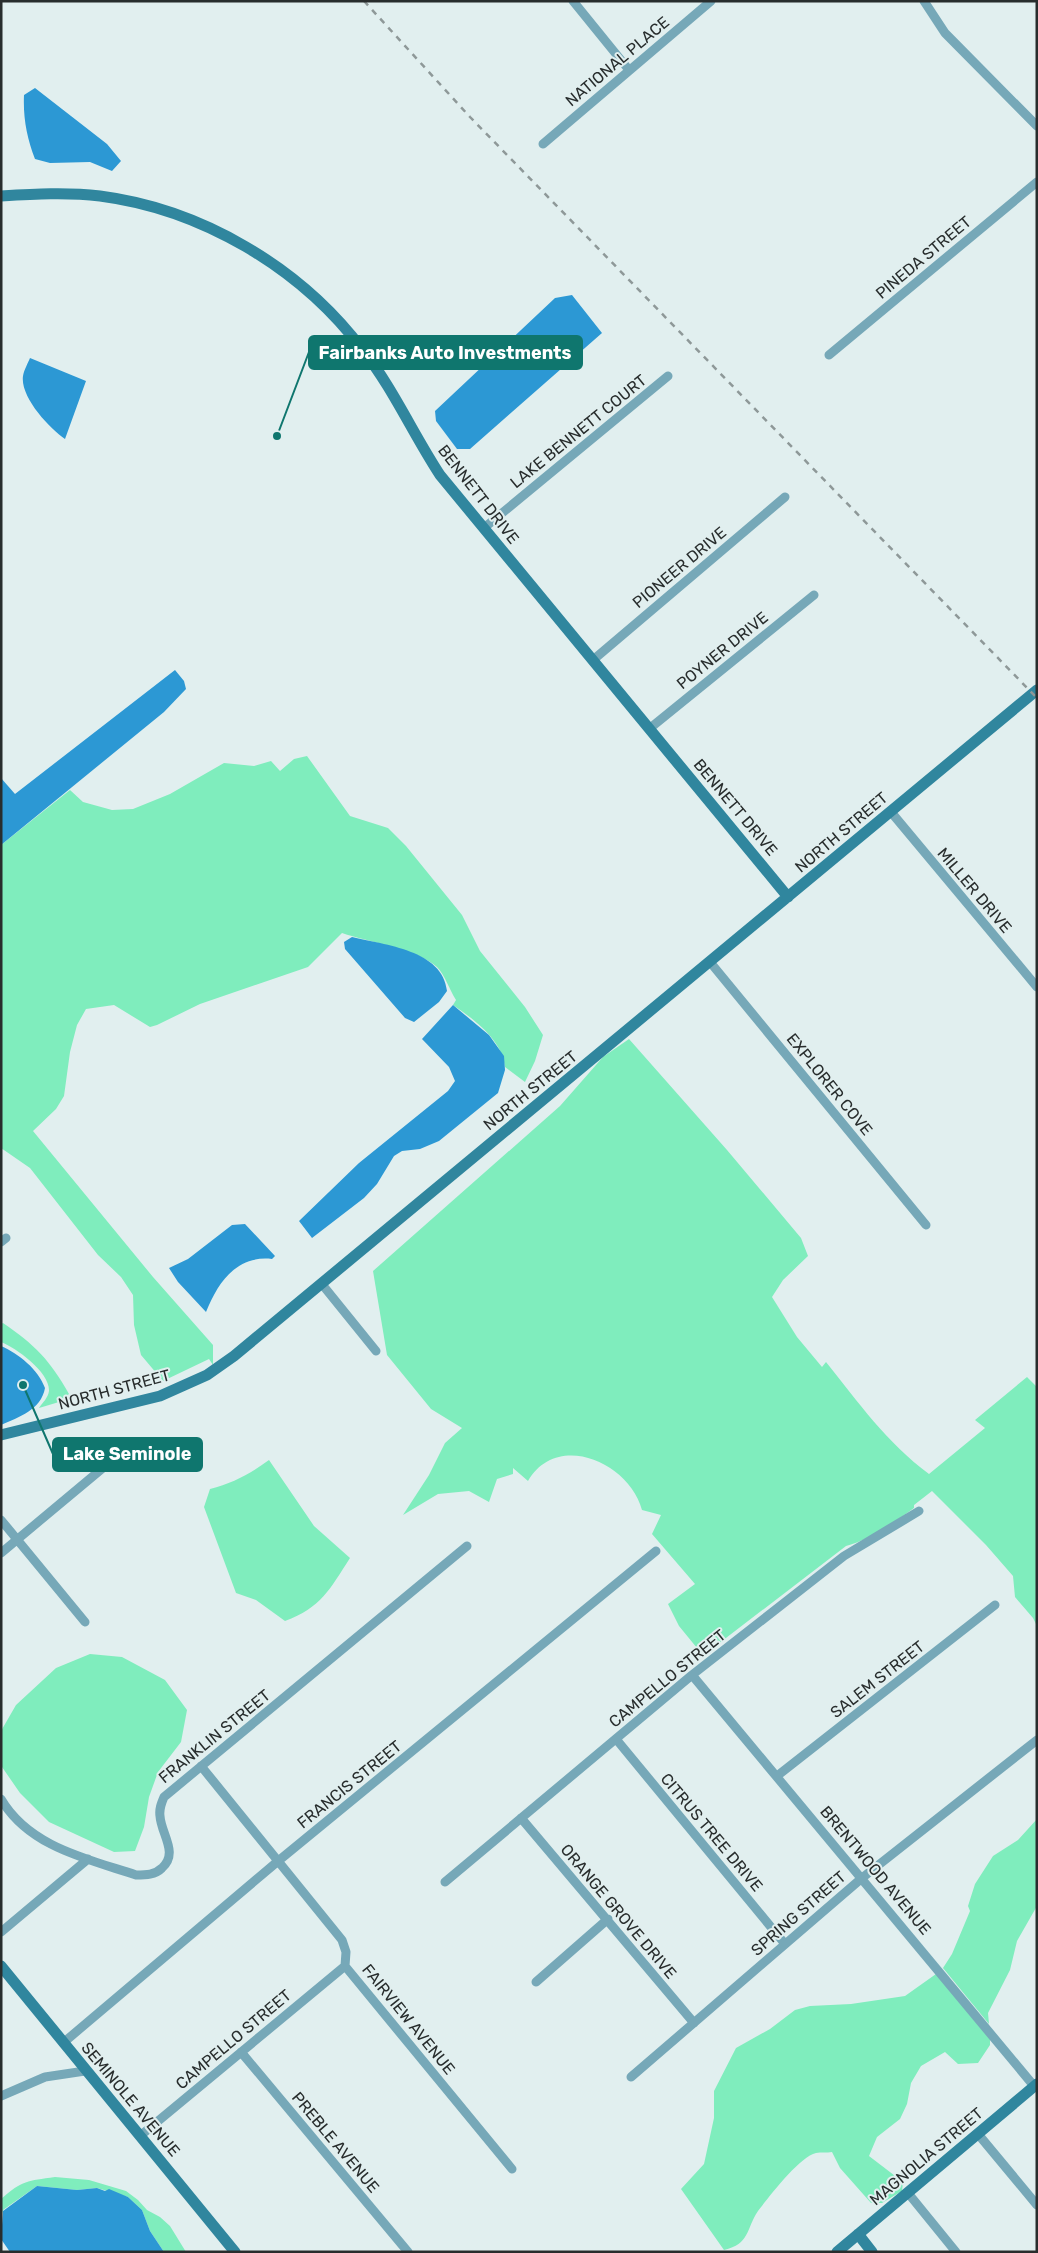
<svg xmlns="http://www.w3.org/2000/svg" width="1038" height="2253" viewBox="0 0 1038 2253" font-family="Rubik,sans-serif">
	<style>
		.green { fill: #7fedbd }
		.water { fill: #2c98d4 }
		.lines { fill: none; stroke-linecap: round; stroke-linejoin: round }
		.street { stroke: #76a8b8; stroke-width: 9 }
		.secondary { stroke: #30869e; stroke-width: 11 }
		.rail { stroke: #8e9898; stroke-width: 2.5; stroke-dasharray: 6 6; stroke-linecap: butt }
		.labels { text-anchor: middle; stroke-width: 4; stroke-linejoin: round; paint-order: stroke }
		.street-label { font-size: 16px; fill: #282d2d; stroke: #e1efef }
		.leader { fill: none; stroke: #0f766e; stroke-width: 2 }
		.callout-dot { fill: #0f766e; stroke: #e1efef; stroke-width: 2 }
		.callout { fill: #0f766e; stroke: #0f766e; stroke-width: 2 }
		.callout-label { font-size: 18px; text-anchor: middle; font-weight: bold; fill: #fff }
	</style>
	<rect width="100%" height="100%" fill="#e1efef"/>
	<path class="green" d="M307,756L350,816L388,828L406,846L462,915L480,951L525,1007L543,1035L535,1061L525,1082L505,1067C502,1040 475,1020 453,1005L456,1000C449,989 445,975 437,967C417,949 368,942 342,933L308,967L200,1004L157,1025L150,1027L114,1005L86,1009L77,1025L70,1052L64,1096L56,1109L33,1131L153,1277L213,1345V1365L209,1359L163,1381L141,1355L134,1325L133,1295L121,1277L98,1255L30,1168L1,1148V845L70,790L83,802L112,810L133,809L170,794L224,763L254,766L271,761L280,771L294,759Z
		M629,1039L727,1150L801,1238L808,1256L783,1280L772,1297L797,1337L822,1367L826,1362C858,1402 887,1443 929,1474L985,1428L975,1420L1027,1377L1037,1387V1626L1033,1618L1015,1597L1013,1576L986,1545L932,1491L914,1505V1508C894,1522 870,1540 846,1546L709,1651L697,1648L679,1626L668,1604L695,1584L652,1534L661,1515L642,1510C629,1462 557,1431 528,1481L513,1468V1474L497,1479L489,1502L469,1491L438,1494L403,1515L429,1475L445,1443L462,1428L431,1409L387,1355L373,1271L560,1106L603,1057Z
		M3,1323C35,1345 50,1360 69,1394L59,1402L39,1408C43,1402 48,1398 49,1391C50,1372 16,1348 1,1342V1324Z
		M269,1460L314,1526L350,1558C330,1589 321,1608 285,1621L256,1600L236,1593L204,1507L210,1489C233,1483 250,1474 269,1460Z
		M90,1654L122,1657L165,1680L187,1710L181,1742L158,1772L149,1797L144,1827L135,1851L114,1852L49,1822L20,1793L2,1767L1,1731L16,1705L56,1668Z
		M1037,1819V1906L1017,1941L1010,1970L988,2013L989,2024L943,1968L952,1954L970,1911L968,1906L975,1884L993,1856L1018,1840Z
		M936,1974L990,2039V2045L978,2063L958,2064L945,2052L921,2066L911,2083L907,2104L900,2119L877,2137L869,2156L903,2182L902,2191L882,2203H871L840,2168L832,2152C827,2153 821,2152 816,2153C799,2157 769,2197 758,2211C746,2229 750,2244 724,2250L681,2189L704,2164L714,2118V2091L736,2048L770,2029L795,2010L810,2006L851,2004L905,1996Z
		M55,2177L89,2180L126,2191L138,2200L147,2210L160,2217L170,2226L186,2252H164L150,2231L142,2210L128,2197L97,2188L77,2190L37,2186L3,2210L1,2218V2199C23,2180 27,2181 55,2177Z"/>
	<path class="water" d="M35,88L107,144L121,161L112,171L90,162L50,163L35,159C27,138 23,118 24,95Z
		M572,295L602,333L470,449H457L436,421L435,411L555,298Z
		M30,358L86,381L65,439C49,428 20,397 23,376C24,370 28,363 30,358Z
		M175,670L184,681L186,689L164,712L1,845V778L15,794Z
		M352,937C385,945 443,950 447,991L439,1002L414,1022L405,1018L345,949L344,942Z
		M453,1005L489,1035L504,1056L505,1070L498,1093L439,1141L420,1149L402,1151L394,1156L377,1184L364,1198L312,1238L299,1221L359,1163L448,1091L455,1081L449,1067L422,1039Z
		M245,1224L275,1256L272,1259C237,1255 218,1282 206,1312L178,1282L169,1268L188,1259L232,1225Z
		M1,1346C19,1354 38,1369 45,1388C41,1410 19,1417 1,1425Z
		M37,2186L77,2190L97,2188L105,2191L109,2189L128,2197L142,2210L150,2231L164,2252H10L1,2239L3,2211Z"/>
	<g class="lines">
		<path class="street" d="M573,1L629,70
			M924,1L945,33L1037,126
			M543,144L711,1
			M829,355L1037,182
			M484,528L668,376
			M593,660L785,497
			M649,729L814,595
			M891,812L1037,987
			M710,962L926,1225
			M1,1242L6,1238
			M321,1283L376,1351
			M1,1520L85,1622
			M1,1553L116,1457L142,1451
			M692,1675L1034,2086
			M616,1739L785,1944
			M201,1766L342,1940L346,1952L345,1966L512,2169
			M777,1776L995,1605
			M1,1799C29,1847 88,1859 136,1875C146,1875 155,1875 162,1868C179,1853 161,1834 160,1816C159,1809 161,1804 164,1797L467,1546
			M521,1818L694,2023
			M445,1882L692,1675L844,1556L919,1511
			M1,1932L88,1859
			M536,1982L608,1919
			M63,2043L277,1862L656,1551
			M241,2052L408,2252
			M631,2077L862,1878L1037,1740
			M1,2096L45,2077L85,2071
			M978,2134L1037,2205
			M140,2136L345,1966
			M908,2193L956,2252"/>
		<path class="secondary" d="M1,196C34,194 67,192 100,196C201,209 300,267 362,349C393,388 413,434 440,475L788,897
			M1,1435L160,1396L207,1375L234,1356L1037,690
			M1,1966L235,2252
			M858,2234L872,2252
			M837,2252L1037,2084"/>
		<path class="rail" d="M364,1L470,117L1037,698"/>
	</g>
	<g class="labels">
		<g class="street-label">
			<text transform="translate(617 61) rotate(-40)" y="6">NATIONAL PLACE</text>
			<text transform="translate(923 257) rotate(-40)" y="6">PINEDA STREET</text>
			<text transform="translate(578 431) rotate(-39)" y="6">LAKE BENNETT COURT</text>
			<text transform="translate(479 494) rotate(52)" y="6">BENNETT DRIVE</text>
			<text transform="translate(679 567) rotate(-40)" y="6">PIONEER DRIVE</text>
			<text transform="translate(722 650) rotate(-39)" y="6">POYNER DRIVE</text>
			<text transform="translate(736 807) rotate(50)" y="6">BENNETT DRIVE</text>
			<text transform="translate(841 832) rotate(-40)" y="6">NORTH STREET</text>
			<text transform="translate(975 890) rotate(50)" y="6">MILLER DRIVE</text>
			<text transform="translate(830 1084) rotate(51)" y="6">EXPLORER COVE</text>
			<text transform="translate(530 1090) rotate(-39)" y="6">NORTH STREET</text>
			<text transform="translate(114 1389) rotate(-15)" y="6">NORTH STREET</text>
			<text transform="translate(667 1678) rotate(-39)" y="6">CAMPELLO STREET</text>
			<text transform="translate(877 1679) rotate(-38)" y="6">SALEM STREET</text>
			<text transform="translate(214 1736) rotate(-39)" y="6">FRANKLIN STREET</text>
			<text transform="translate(349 1784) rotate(-39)" y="6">FRANCIS STREET</text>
			<text transform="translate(712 1832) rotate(50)" y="6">CITRUS TREE DRIVE</text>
			<text transform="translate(876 1870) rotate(50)" y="6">BRENTWOOD AVENUE</text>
			<text transform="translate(619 1911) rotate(50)" y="6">ORANGE GROVE DRIVE</text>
			<text transform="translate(798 1913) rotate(-41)" y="6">SPRING STREET</text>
			<text transform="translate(409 2019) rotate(51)" y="6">FAIRVIEW AVENUE</text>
			<text transform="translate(233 2039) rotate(-40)" y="6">CAMPELLO STREET</text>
			<text transform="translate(131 2099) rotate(50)" y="6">SEMINOLE AVENUE</text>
			<text transform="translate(336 2142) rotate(50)" y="6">PREBLE AVENUE</text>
			<text transform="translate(926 2156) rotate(-40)" y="6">MAGNOLIA STREET</text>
		</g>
	</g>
	<path class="leader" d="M277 436L309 352M23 1385L53 1454"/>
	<g class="callout-dot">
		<circle cx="277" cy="436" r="5"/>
		<circle cx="23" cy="1385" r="5"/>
	</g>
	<g class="callout">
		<rect x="309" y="336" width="273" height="33" rx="5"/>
		<rect x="53" y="1438" width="149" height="33" rx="5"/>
	</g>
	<g class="callout-label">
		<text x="445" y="359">Fairbanks Auto Investments</text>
		<text x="127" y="1460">Lake Seminole</text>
	</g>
	<rect width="1038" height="2253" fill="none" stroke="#282d2d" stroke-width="5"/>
</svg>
